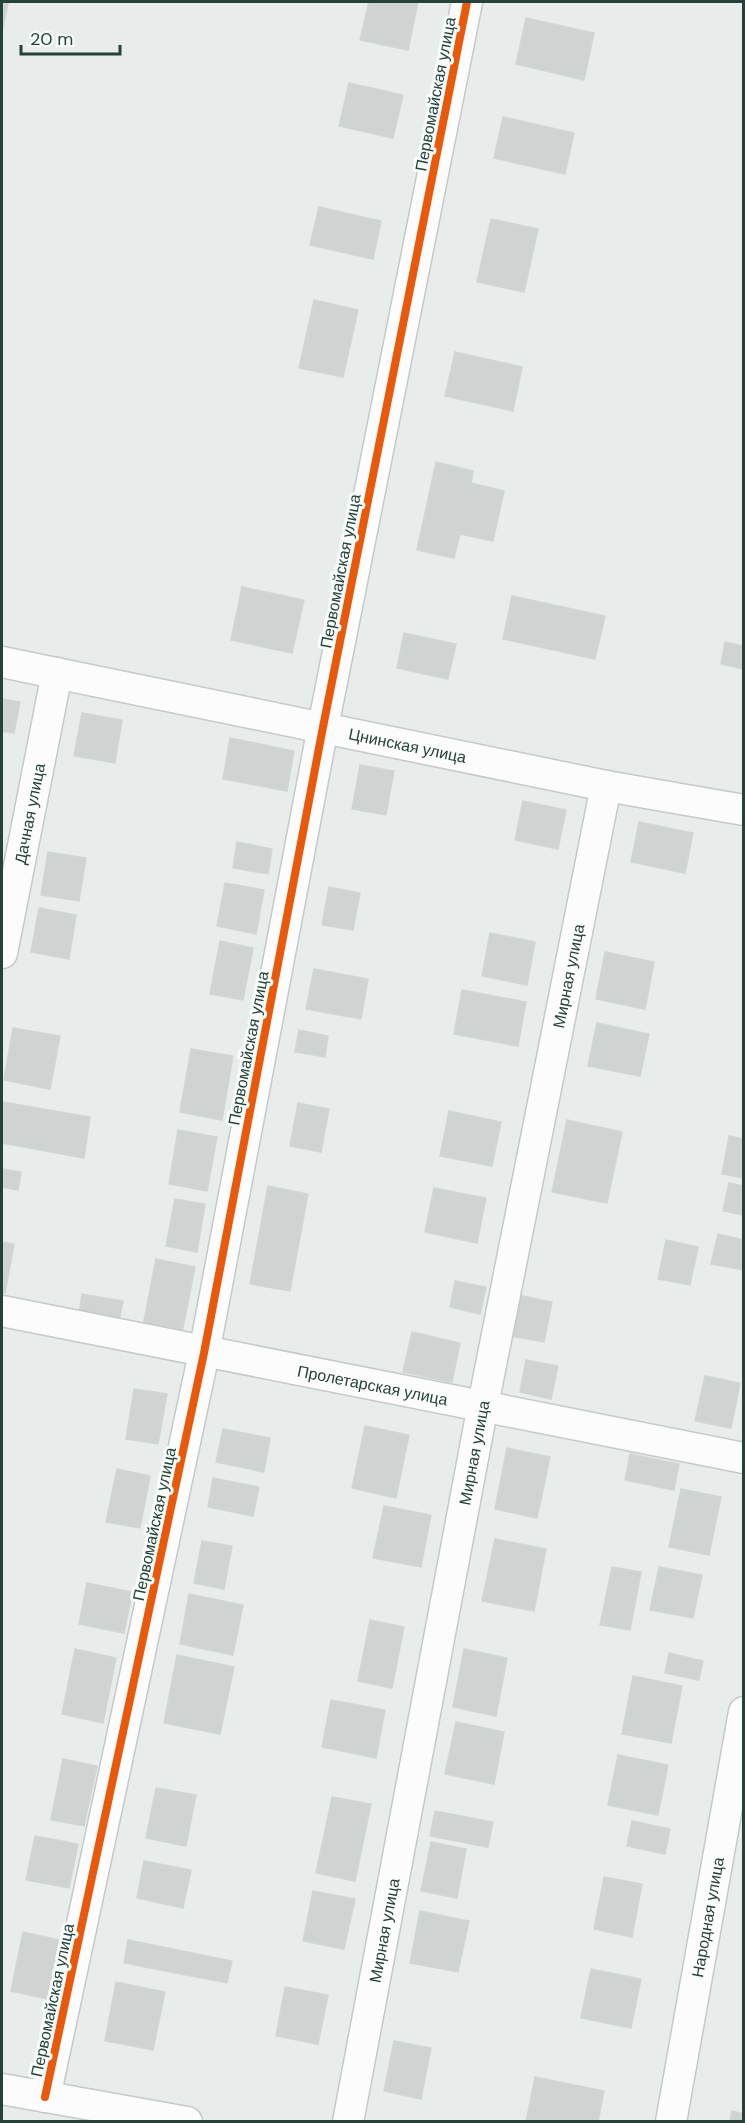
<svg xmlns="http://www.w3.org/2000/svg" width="745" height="2123" viewBox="0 0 745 2123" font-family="'DM Sans',sans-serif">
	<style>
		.building { fill: #cfd4d2; stroke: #d1d6d4; stroke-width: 1.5 }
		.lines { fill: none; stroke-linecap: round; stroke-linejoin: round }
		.street-casing { stroke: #c5cac8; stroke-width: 33 }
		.street { stroke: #fcfcfc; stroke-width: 30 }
		.cycleway-casing { stroke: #f7fbf9; stroke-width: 11 }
		.cycleway { stroke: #e8590c; stroke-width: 8 }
		.labels { text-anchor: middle; stroke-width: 6; stroke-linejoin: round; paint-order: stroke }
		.street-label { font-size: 16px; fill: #24423a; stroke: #f7fbf9 }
	</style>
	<rect width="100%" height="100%" fill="#e8edeb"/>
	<path class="building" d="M2,2L8,3L2,33Z
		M369,2H418L408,50L360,40Z
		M526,18L594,33L584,80L516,64Z
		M349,83L403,95L393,138L339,126Z
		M503,117L574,133L565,174L494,158Z
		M319,207L381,221L373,259L310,245Z
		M491,219L538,229L524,292L477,282Z
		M314,300L358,310L343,377L299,368Z
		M455,352L522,367L513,411L445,396Z
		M436,462L473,471L471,483L504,491L493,541L460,534L454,558L417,550Z
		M242,587L304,600L292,653L231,640Z
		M512,596L605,616L595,659L503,639Z
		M404,633L456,644L448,679L397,668Z
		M725,642L744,646V669L721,664Z
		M2,699L20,702L14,733L2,731Z
		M82,713L122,720L115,763L74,756Z
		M230,738L294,751L287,791L223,779Z
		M360,765L394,771L386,815L352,809Z
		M523,801L566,810L558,849L515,840Z
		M639,822L693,833L685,873L631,862Z
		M237,842L272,849L268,874L233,868Z
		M48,852L86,858L79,901L41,895Z
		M225,883L264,890L256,934L217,926Z
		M329,887L360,893L353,930L322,925Z
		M39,908L76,915L69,959L31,952Z
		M490,933L535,942L527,985L482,976Z
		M220,941L253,948L243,1000L210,994Z
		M605,952L654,962L645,1009L596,999Z
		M314,969L368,979L361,1019L306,1009Z
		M462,990L526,1002L518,1046L454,1034Z
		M597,1023L649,1034L640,1076L588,1066Z
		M13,1028L60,1036L50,1089L4,1080Z
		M299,1030L328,1036L325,1057L295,1052Z
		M191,1049L233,1056L222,1120L180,1112Z
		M3,1102L90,1117L84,1158L2,1143Z
		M298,1103L329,1109L321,1152L290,1146Z
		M449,1111L501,1122L492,1166L440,1156Z
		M567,1120L622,1132L607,1203L552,1192Z
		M178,1130L217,1137L207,1191L169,1184Z
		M729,1136L744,1139V1178L722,1174Z
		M2,1169L21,1172L18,1190L2,1187Z
		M729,1183L744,1186V1215L723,1211Z
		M268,1186L308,1194L290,1291L250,1284Z
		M434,1188L486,1198L477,1243L425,1232Z
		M175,1199L205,1204L197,1252L166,1246Z
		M718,1234L744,1240V1270L711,1264Z
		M666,1240L698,1247L690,1285L658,1279Z
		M2,1242L14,1244L5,1293H2Z
		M156,1259L195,1267L182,1333L143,1326Z
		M455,1281L486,1287L480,1314L450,1307Z
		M82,1294L123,1301L119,1321L79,1314Z
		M518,1295L552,1302L544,1342L510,1336Z
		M412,1332L460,1343L452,1382L403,1372Z
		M526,1360L558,1366L551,1399L520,1392Z
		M705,1376L740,1383L731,1428L695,1421Z
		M134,1389L167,1394L158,1444L126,1439Z
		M365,1426L409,1435L396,1498L352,1488Z
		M223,1429L270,1438L264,1472L216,1462Z
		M507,1448L550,1457L537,1518L495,1509Z
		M630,1454L679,1464L674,1490L625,1480Z
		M117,1469L150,1476L140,1528L106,1522Z
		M213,1478L259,1487L253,1516L208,1507Z
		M681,1489L721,1497L709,1555L669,1547Z
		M384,1506L431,1515L421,1567L373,1558Z
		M495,1539L546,1549L534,1611L482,1601Z
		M202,1541L232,1546L224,1589L194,1583Z
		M612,1567L641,1572L630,1630L600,1625Z
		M659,1567L702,1575L693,1618L650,1610Z
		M87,1583L132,1592L124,1633L79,1624Z
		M189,1594L243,1605L233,1655L180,1644Z
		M370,1620L404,1627L392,1688L358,1681Z
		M75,1649L116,1658L103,1723L62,1714Z
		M464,1649L507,1658L496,1716L453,1707Z
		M669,1653L703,1661L699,1680L665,1673Z
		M177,1655L234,1667L220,1734L164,1723Z
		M633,1676L682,1686L671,1743L622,1734Z
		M331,1700L385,1710L376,1758L322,1747Z
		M456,1722L504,1732L494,1784L445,1774Z
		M618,1755L668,1765L658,1815L608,1805Z
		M63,1759L97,1766L84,1826L51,1820Z
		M156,1788L196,1795L186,1846L146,1838Z
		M332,1797L371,1804L355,1881L316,1873Z
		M435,1811L493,1822L488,1847L430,1836Z
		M632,1821L670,1829L665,1854L627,1846Z
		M35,1836L78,1844L69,1888L26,1880Z
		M431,1842L466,1849L457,1898L421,1891Z
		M144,1861L191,1870L183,1908L137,1898Z
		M604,1877L642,1884L632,1937L594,1929Z
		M313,1891L355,1899L344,1949L303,1941Z
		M420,1911L469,1921L458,1972L410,1963Z
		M23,1932L64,1941L52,2000L11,1991Z
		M128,1940L232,1961L227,1983L124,1963Z
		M591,1969L641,1979L631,2028L581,2018Z
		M116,1982L165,1992L153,2050L105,2041Z
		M285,1987L328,1995L318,2044L276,2036Z
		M394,2041L431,2048L421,2099L384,2091Z
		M535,2077L604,2091L598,2122H526Z
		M732,2111L744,2114V2122H730Z"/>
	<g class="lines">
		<g class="street-casing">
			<g id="street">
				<path id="s1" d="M2,662L606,786L744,810"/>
				<path id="s2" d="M2,953L57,673"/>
				<path id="s3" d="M2,1311C248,1362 496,1408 744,1458"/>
				<path d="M2,2089L187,2122"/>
				<path d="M45,2097L204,1353L323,727L467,2"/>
				<path id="s4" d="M348,2122L483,1405L606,786"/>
				<path id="s5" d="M671,2122L744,1712"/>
			</g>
		</g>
		<use href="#street" class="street"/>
		<g class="cycleway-casing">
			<path id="cycleway" d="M45,2097L204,1353L323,727L467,2"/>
		</g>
		<use href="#cycleway" class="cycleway"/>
	</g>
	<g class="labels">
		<g class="street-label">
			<text transform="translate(435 94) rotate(-79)" y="6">Первомайская улица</text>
			<text transform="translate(340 571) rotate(-79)" y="6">Первомайская улица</text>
			<text dy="6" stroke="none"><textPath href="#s1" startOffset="414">Цнинская улица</textPath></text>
			<text dy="6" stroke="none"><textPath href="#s2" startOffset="142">Дачная улица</textPath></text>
			<text dy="6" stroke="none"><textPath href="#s4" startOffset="1167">Мирная улица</textPath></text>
			<text transform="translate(248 1048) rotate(-79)" y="6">Первомайская улица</text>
			<text dy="6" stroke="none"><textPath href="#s3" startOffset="378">Пролетарская улица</textPath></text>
			<text dy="6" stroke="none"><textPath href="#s4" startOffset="681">Мирная улица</textPath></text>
			<text transform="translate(154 1524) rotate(-78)" y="6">Первомайская улица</text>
			<text dy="6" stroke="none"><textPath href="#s5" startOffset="208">Народная улица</textPath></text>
			<text dy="6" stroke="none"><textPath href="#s4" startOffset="195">Мирная улица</textPath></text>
			<text transform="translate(52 2000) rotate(-78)" y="6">Первомайская улица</text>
		</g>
	</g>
	<rect width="745" height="2123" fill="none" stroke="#24423a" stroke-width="6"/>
	<path d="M21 45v9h99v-9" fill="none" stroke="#24423a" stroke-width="3"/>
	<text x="30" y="45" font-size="18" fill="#24423a" stroke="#f7fbf9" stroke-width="4.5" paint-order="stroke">20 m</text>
</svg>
